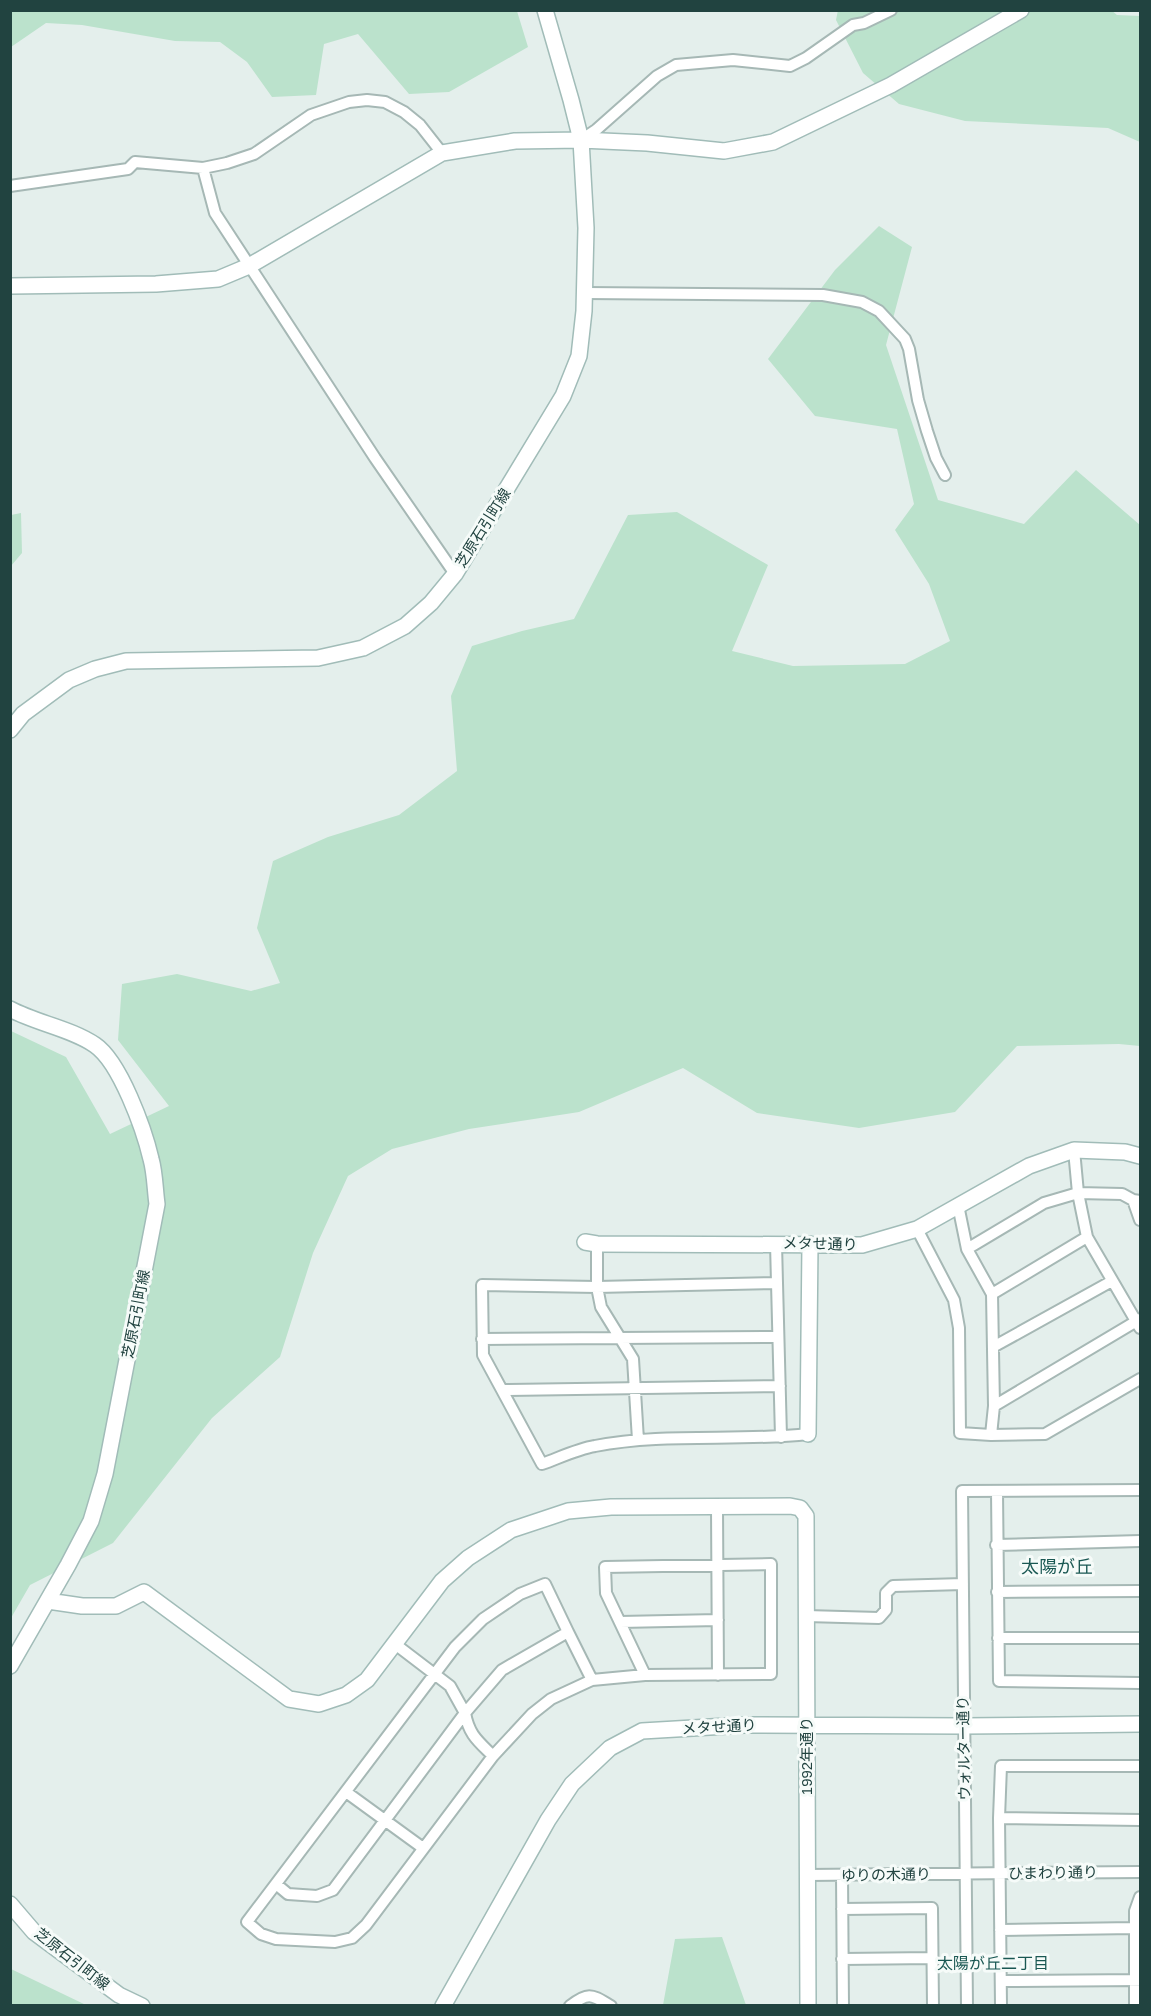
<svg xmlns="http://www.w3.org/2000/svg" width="1151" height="2016" viewBox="0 0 1151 2016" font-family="Arial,'Noto Sans JP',sans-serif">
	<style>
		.green { fill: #bbe2cc }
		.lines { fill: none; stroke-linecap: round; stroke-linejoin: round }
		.street-casing { stroke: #a6b8b5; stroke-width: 14 }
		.secondary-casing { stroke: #a1bcb8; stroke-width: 18 }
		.street { stroke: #fff; stroke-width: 10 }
		.secondary { stroke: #fff; stroke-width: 15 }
		.labels { text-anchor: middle; stroke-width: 6; stroke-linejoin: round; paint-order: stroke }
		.street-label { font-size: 15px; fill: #214340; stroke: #f6fbf9 }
		.neighbourhood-label { font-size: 16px; fill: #1a5853; stroke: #f6fbf9 }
		.quarter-label { font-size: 18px; fill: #1a5853; stroke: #f6fbf9 }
	</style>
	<rect width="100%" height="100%" fill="#e4efec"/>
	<path class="green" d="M11,10L517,11L528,47L449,92L409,94L358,34L324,44L316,95L272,97L247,62L220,42L175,41L82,25L46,23L11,47Z
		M838,10H1111L1117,15L1140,16V142L1108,128L965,121L899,104L863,73L836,20Z
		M879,226L912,247L886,345L938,500L1024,524L1076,470L1140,525V1046L1119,1044L1017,1046L955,1112L859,1128L757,1113L683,1068L579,1112L469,1129L392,1149L348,1176L313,1253L280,1357L212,1418L113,1543L30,1585L11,1618V1031L66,1057L110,1134L169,1106L118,1040L122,984L177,974L251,991L280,983L257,928L273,861L328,837L399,815L457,771L451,696L472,646L522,631L574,619L628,515L677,512L768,565L732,651L793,666L905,664L950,641L929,584L895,530L914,504L897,429L815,416L768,359L835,270Z
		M21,513L22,553L11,566V515Z
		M722,1937L746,2005H663L675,1939Z
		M10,1969H11L86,2005H11Z"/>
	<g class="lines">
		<g class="street-casing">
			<path id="street" d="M581,140L596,130L657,76L676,65L733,60L790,66L806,58L853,25L864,23L891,10
				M203,168L215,213L375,458L455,574
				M10,186L128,169L135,162L203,168L227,163L254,154L311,115L349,102L367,100L385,102L404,112L420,125L442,153
				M585,293L823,295L862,302L879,311L905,339L909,349L918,400L927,431L936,458L945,475
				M1074,1150L1078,1193L1087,1237L1140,1328
				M1133,1200L1140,1220
				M958,1205L967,1249L992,1294L994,1406L991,1435
				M917,1229L954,1300L959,1328L960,1433L991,1435L1045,1434L1140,1379
				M776,1243L777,1283
				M597,1244V1287L601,1307L633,1359L638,1440
				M967,1249L1044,1203L1078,1193L1122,1194L1133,1200L1140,1201
				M992,1294L1087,1237
				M482,1339L778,1337
				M993,1347L1112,1281
				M502,1390L780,1386
				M994,1406L1140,1319
				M781,1437L777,1283L597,1287L482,1285L483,1355L542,1464C559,1458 577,1449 595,1446C665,1432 738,1442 808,1434
				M997,1491L999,1681L1140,1683
				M717,1507L718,1675
				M996,1545L1140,1541
				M997,1592L1140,1591
				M806,1616L879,1618L886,1610V1593L893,1586L963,1584
				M620,1622L718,1620
				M568,1632L592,1680L551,1699L532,1714L493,1756C478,1741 469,1735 465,1713L502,1670Z
				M998,1638H1140
				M592,1680L645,1675L771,1674V1564L605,1567L606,1593L645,1675
				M493,1756L366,1925L352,1938L335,1942L276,1939L261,1934L247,1922L455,1647L483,1619L520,1594L545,1584L568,1632
				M346,1792L423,1848
				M999,1818L1140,1820
				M807,1875L1140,1872
				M842,1875L843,2006
				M276,1884L288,1894L317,1896L333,1890L465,1713L450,1686L395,1644
				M842,1909L932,1908L933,2006
				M1000,1930L1134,1928
				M842,1959L933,1958
				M1001,1981L1140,1980
				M570,2006C589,1991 592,1995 611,2006
				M967,2006L962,1491L1140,1490
				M1001,2006L999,1818L1001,1766H1140
				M1135,2006V1911L1140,1897"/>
		</g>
		<g class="secondary-casing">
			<path id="secondary" d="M10,286L156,284L218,279L249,266L442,153L515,141L581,140L647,143L724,151L773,142L891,85L1021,10
				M10,730L23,714L69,680L95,669L126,661L318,658L363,648L405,626L431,603L455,574L563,396L579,356L584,311L586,228L581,140L571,100L545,10
				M10,1009C36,1023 72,1029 95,1045C120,1062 144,1129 151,1159C155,1173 155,1190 157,1204L105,1474L91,1521L68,1565L10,1666
				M585,1242L597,1244L862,1245L917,1229L1029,1166L1074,1150L1125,1152L1140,1156
				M808,1434L810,1244
				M48,1601L82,1606H116L144,1592L289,1699L319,1704L346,1695L367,1680L442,1581L468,1558L511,1530L568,1511L611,1507L790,1506L800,1508L806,1516L808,2006
				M10,1904L34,1932L119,1995L142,2006
				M443,2006L548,1820L572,1784L610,1748L642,1731L744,1725L964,1726L1140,1724"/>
		</g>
		<use href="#street" class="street"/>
		<use href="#secondary" class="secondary"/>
	</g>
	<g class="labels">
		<g class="street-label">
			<text transform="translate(483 528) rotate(-58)" y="5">芝原石引町線</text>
			<text transform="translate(820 1244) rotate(1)" y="5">メタせ通り</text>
			<text transform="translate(136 1314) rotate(-79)" y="5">芝原石引町線</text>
			<text transform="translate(719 1727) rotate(-3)" y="5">メタせ通り</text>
			<text transform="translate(964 1748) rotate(-91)" y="5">ウォルター通り</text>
			<text transform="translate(807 1756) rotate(-90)" y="5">1992年通り</text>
			<text transform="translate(1053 1873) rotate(-1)" y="5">ひまわり通り</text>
			<text transform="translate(886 1875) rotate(-1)" y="5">ゆりの木通り</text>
			<text transform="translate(72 1959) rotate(38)" y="5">芝原石引町線</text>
		</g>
		<g class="neighbourhood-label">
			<text x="993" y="1969">太陽が丘二丁目</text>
		</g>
		<g class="quarter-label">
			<text x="1057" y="1573">太陽が丘</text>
		</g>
	</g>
	<rect width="1151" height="2016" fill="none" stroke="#214340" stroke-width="24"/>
</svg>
